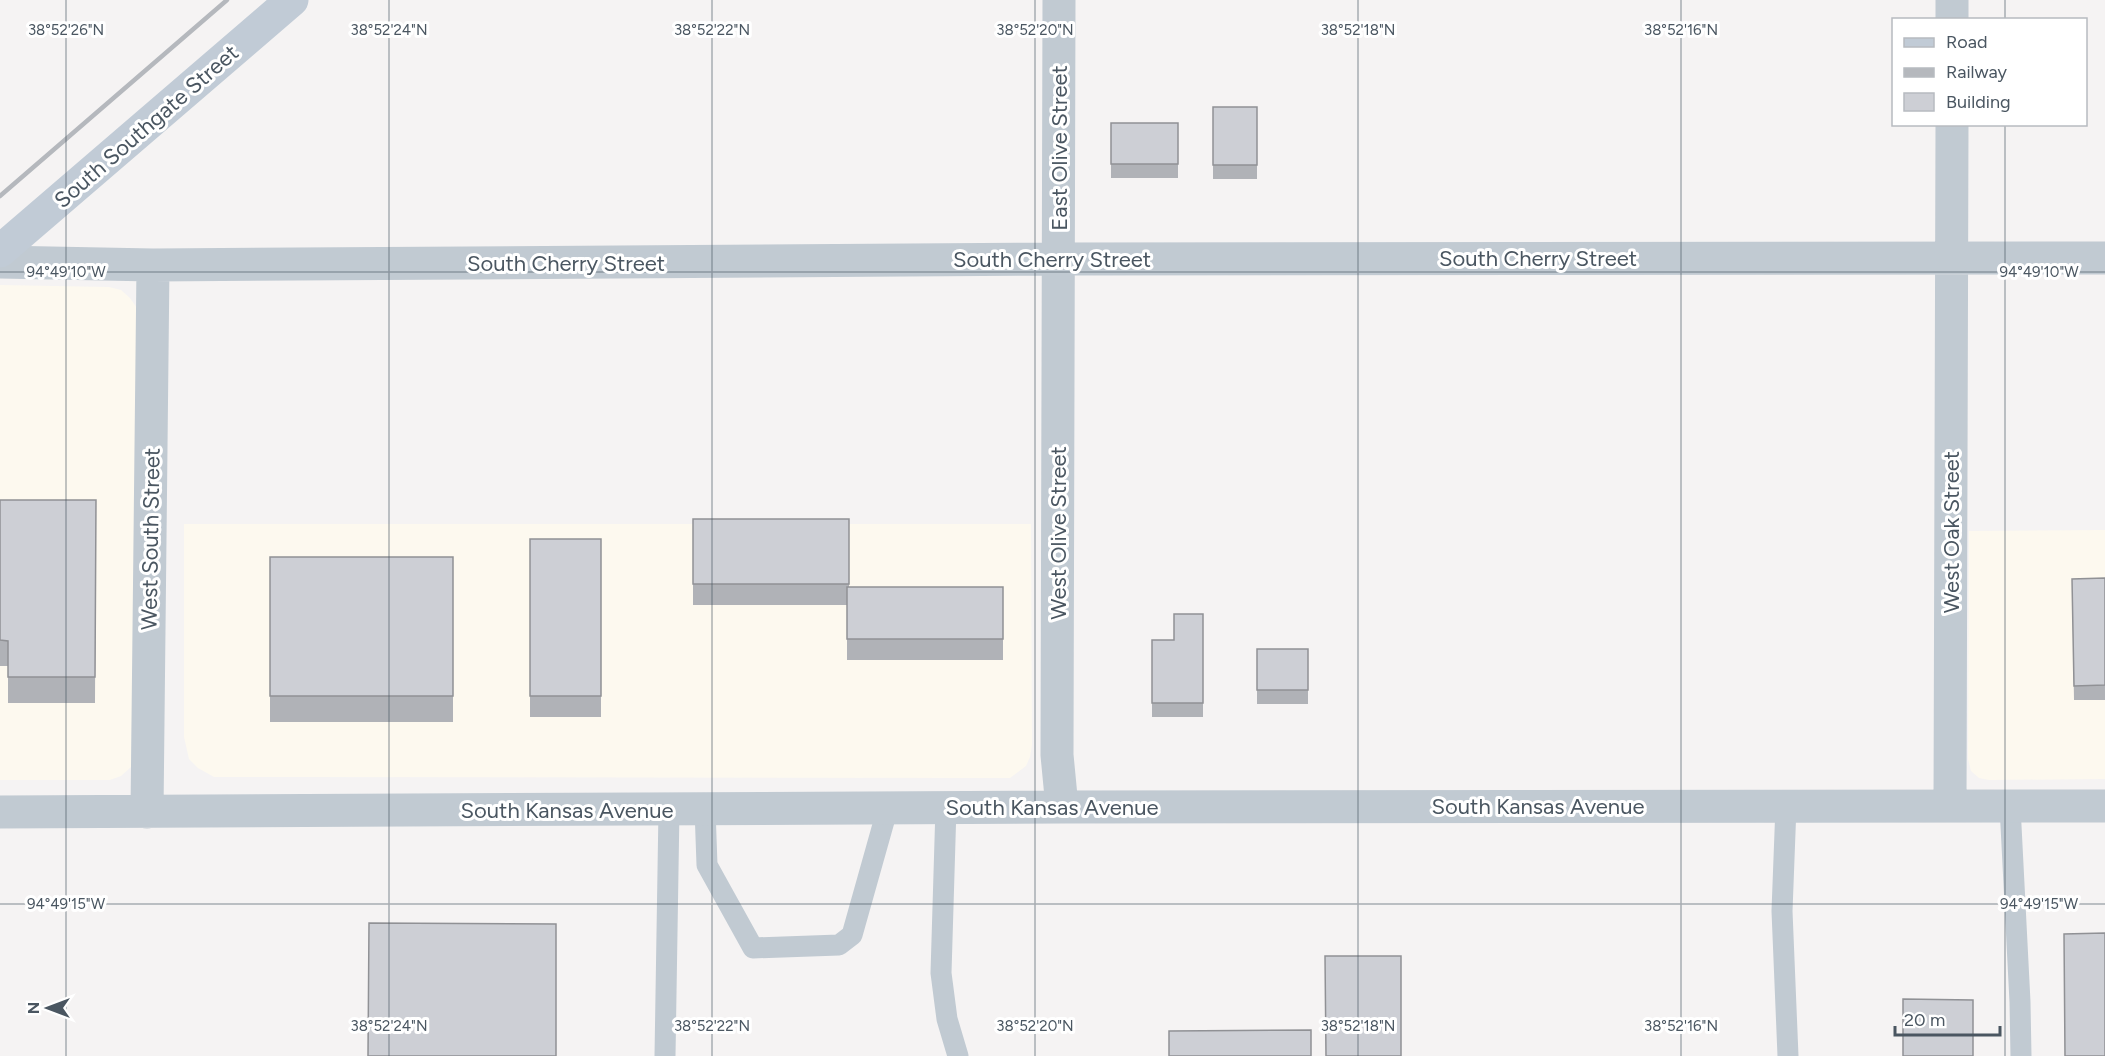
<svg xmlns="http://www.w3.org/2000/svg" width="2105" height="1056" viewBox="0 0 2105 1056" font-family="Figtree,sans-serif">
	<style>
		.commercial { fill: #fdf9ef }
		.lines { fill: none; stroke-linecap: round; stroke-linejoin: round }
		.service { stroke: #c1cad2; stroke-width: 21 }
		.minor { stroke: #c1cad2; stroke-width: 33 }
		.secondary { stroke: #c1cbd6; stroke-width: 33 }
		.rail { stroke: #b5b8bd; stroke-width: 4.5 }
		.wall { fill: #b0b2b7 }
		.building { fill: #cdcfd5; stroke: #909195; stroke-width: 1.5 }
		.ticks { fill: none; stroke: #4a5661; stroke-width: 1.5; stroke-opacity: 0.45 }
		.labels { text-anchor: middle; stroke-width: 6; stroke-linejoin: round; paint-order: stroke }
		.street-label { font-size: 22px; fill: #4a5661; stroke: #fff }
		.ticks-label { font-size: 15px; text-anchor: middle; fill: #4a5661; stroke: #fff; stroke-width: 6; stroke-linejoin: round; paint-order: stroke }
	</style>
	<rect width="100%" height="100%" fill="#f5f3f3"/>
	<path class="commercial" d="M0,285L109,287L121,290L130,298L141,314L131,767L121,776L110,780H0Z
		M184,524H1031L1032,745L1030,757L1026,766L1010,778L214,777L198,768L189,759L184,737Z
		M2105,530V779L1989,780L1979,778L1971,771L1968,759L1969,531Z"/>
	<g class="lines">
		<path class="service" d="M1786,806L1782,911L1788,1056
			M2010,806L2020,1002L2021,1056
			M946,807L941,973L947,1019L958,1056
			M705,809L707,865L753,948L839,945L852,935L888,807
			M665,1056L669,809"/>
		<path class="minor" d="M1059,0L1057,755L1062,807
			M1952,0V20
			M0,262L153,265L1059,259L2105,258
			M1950,806L1952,124
			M0,812L1062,807L2105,806
			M147,812L153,265"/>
		<path class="secondary" d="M0,251L292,0"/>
		<path class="rail" d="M0,196L227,0"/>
	</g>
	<path class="wall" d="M1213,107H1257V179H1213Z
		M1111,123H1178V178H1111Z
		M0,500H96L95,703H8V666H0Z
		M693,519H849V587H1003V660H847V605H693Z
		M530,539H601V717H530Z
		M270,557H453V722H270Z
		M2105,578V700H2074L2072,579Z
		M1203,614V717H1152V640H1174Z
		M1257,649H1308V704H1257Z"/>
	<path class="building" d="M1213,107H1257V165H1213Z
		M1111,123H1178V164H1111Z
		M0,500H96L95,677H8V641L0,640Z
		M693,519H849V584H693Z
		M530,539H601V696H530Z
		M270,557H453V696H270Z
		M2105,578V685L2074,686L2072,579Z
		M847,587H1003V639H847Z
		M1174,614H1203V703H1152V640H1174Z
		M1257,649H1308V690H1257Z
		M369,923L556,924V1056H368Z
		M2105,933V1056H2065L2064,934Z
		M1325,956H1401V1056H1326Z
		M1903,999L1973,1000V1056H1903Z
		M1311,1030V1056H1169V1031Z"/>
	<path class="ticks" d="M66,0V1056M389,0V1056M712,0V1056M1035,0V1056M1358,0V1056M1681,0V1056M2005,0V20M2005,124V1056M0,272H2105M0,904H2105"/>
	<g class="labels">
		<g class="street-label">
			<text transform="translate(146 126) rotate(-41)" y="8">South Southgate Street</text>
			<text transform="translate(1059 148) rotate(-90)" y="8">East Olive Street</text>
			<text x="1538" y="266">South Cherry Street</text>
			<text x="1052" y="267">South Cherry Street</text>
			<text x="566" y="271">South Cherry Street</text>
			<text transform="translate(1951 532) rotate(-90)" y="8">West Oak Street</text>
			<text transform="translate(1058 533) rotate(-90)" y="8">West Olive Street</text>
			<text transform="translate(150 539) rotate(-89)" y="8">West South Street</text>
			<text x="1538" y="814">South Kansas Avenue</text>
			<text x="1052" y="815">South Kansas Avenue</text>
			<text x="567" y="818">South Kansas Avenue</text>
		</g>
	</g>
	<g class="ticks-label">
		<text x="66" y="35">38°52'26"N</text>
		<text x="389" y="35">38°52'24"N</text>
		<text x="712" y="35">38°52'22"N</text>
		<text x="1035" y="35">38°52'20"N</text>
		<text x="1358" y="35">38°52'18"N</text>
		<text x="1681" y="35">38°52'16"N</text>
		<text x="2039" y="277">94°49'10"W</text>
		<text x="66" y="277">94°49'10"W</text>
		<text x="2039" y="909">94°49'15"W</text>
		<text x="66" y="909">94°49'15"W</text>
		<text x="389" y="1031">38°52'24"N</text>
		<text x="712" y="1031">38°52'22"N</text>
		<text x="1035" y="1031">38°52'20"N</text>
		<text x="1358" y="1031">38°52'18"N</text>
		<text x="1681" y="1031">38°52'16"N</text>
	</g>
	<rect x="1892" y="18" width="195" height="108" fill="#ffffff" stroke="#b7bbc0" stroke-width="1.5"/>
	<rect x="1904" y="38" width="30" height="9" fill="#c1cbd6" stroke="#b7bbc0" stroke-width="1.5"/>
	<text x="1946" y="48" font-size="18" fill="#4a5661">Road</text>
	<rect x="1904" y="68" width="30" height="9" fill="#b5b8bd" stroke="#b7bbc0" stroke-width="1.5"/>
	<text x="1946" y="78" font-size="18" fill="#4a5661">Railway</text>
	<rect x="1904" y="93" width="30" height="18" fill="#cdcfd5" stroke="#b7bbc0" stroke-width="1.5"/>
	<text x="1946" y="108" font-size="18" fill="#4a5661">Building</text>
	<g transform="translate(48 1008) rotate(270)" stroke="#ffffff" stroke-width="4.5" paint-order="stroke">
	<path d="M0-4.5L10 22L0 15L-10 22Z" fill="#4a5661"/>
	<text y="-9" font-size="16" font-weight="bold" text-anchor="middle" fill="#4a5661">N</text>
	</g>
	<path d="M1895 1026v9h105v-9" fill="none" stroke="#4a5661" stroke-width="3"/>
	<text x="1904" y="1026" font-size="18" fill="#4a5661" stroke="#ffffff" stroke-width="4.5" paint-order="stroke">20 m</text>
</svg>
